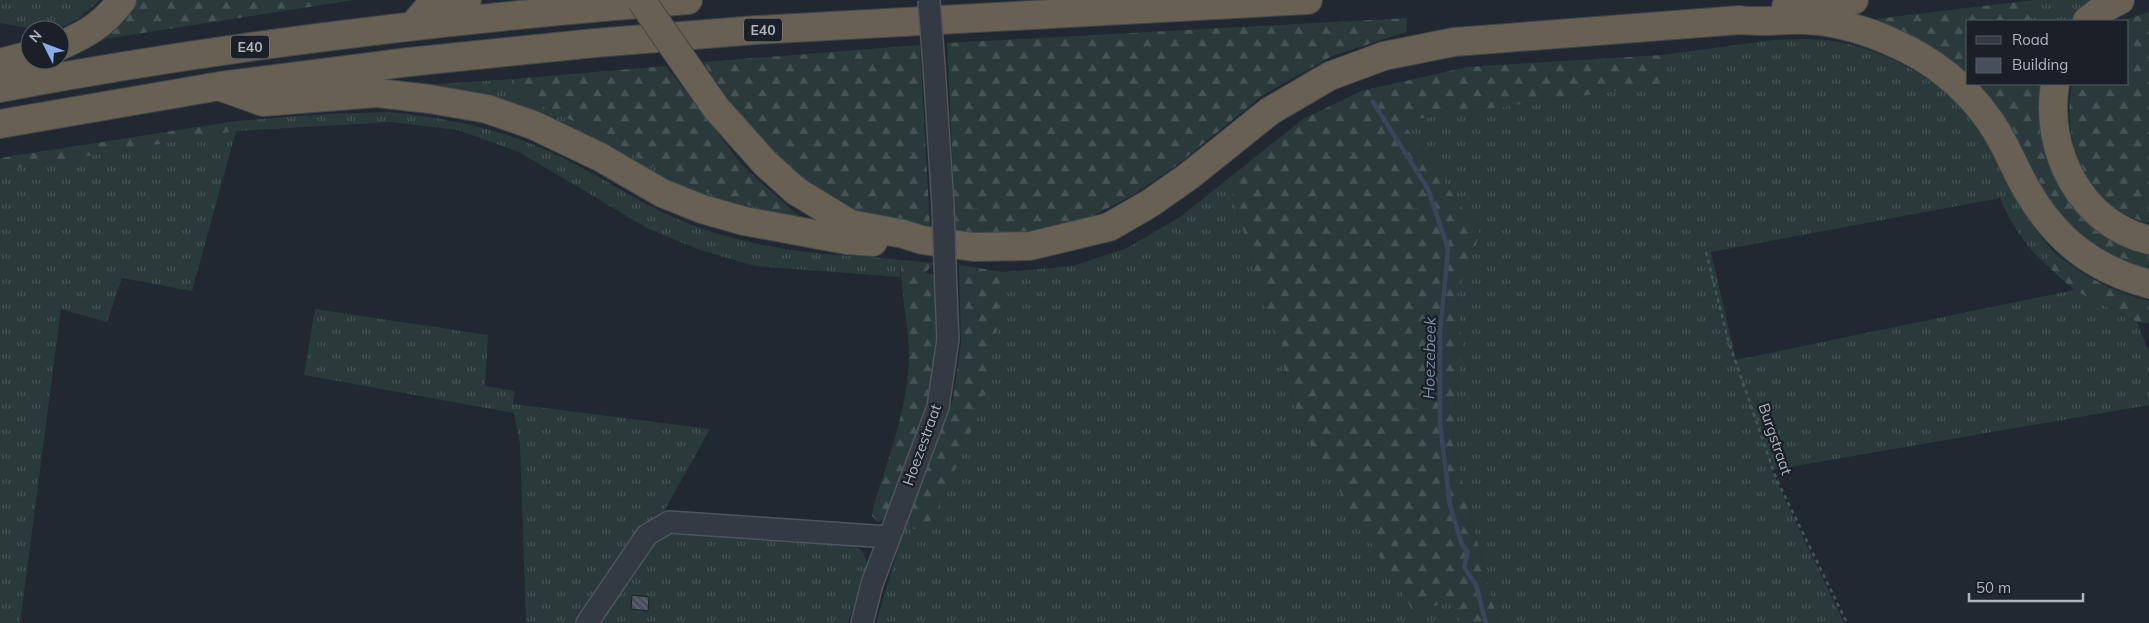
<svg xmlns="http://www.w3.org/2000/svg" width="2149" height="623" viewBox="0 0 2149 623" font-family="Mulish,sans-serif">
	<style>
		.grass { fill: url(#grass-tufts) }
		.forest { fill: url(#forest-firs) }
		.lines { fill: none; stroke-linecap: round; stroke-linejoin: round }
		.stream { stroke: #38455a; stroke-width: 4.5 }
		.building { fill: url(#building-back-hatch); stroke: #1c212a }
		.minor-casing { stroke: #4f555e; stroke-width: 24 }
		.highway-casing { stroke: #3f454e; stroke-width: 30 }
		.path { stroke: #465558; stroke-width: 2.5; stroke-dasharray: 4 4; stroke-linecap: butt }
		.minor { stroke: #343a43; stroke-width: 21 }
		.highway { stroke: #686052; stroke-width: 28 }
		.minor-bridge-casing { stroke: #4f555e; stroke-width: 24; stroke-linecap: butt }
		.highway-bridge-casing { stroke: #3f454e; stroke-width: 30; stroke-linecap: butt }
		.minor-bridge { stroke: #343a43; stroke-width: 21 }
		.highway-bridge { stroke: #686052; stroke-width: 28 }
		.labels { text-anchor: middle; stroke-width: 4.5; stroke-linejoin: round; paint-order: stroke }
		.shield { fill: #1a1f28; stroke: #828892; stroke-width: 1 }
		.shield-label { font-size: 14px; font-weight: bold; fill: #aeb5c0 }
		.street-label { font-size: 15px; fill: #aeb5c0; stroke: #1a1f28 }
		.water-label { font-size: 16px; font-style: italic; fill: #7a8ba6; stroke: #1a1f28 }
	</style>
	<defs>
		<pattern id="grass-tufts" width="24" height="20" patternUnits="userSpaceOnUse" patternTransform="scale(1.25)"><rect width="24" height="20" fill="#2a3a3a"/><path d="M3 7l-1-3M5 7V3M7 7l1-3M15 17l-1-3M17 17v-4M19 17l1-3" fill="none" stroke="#465455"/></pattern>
		<pattern id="forest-firs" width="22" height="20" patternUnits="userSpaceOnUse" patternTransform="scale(1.25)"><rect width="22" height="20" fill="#2a3a3a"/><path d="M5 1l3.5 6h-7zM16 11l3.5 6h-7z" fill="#465455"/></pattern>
		<pattern id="building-back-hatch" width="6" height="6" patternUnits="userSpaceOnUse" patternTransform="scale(1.25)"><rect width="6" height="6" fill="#484f5c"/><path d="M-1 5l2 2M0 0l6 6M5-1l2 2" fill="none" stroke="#606672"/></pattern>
	</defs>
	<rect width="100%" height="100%" fill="#212832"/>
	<path class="grass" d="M0,0H99C87,14 69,26 51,30C44,31 36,30 30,30V38L29,28L0,23Z
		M2042,0H2101L2074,21H2029Z
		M1800,39C1809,39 1818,39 1827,40C1881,47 1949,82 1978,129C2003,171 2020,216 2054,252L2043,262C2024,244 2010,222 2000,198L1711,252L1736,360L2074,290L2137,322L2149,352V405L1772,470L1785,500L1844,623H1498L1452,441L1462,342L1457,294L1480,234L1402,121L1666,84L1662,55L1773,40Z
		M513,79L520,95L587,128L663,172L723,199L777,212L795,213L820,226L737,214L408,86Z
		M390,112C445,118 493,127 544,149C599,173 646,210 703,229C737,240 772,248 807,252C838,256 869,256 901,260L900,277L755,266L697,249L647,228L519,152L458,130L392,122L236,131L192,291L122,278L107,322L61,309L20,623H0V171L235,131L236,121L327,114Z
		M1228,179L1303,432L1454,601L1461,623H876L905,526L916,530L944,497L981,407L994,347L1003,272L1073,266L1127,248L1180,217Z
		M315,309L488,335L485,386L515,391L513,404L710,429L663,513L648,524L578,623H526L520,444L514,413L304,375Z
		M668,531L847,540L863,552L867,563L848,623H593L635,560Z"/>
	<path class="forest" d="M136,0H353L98,40L127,15Z
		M2034,0H2042L2029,21H1968V77L1859,21Z
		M2149,12V223C2086,209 2061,141 2072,84H2128V21H2122Z
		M1407,18L1406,32L1332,56L1263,95L1177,165L1133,195L1085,220L1037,230L990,236L956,233L947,43Z
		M920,45L930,228L875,218L847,207L807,181L772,153L737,112L703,62Z
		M1662,55L1666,84L1402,121L1480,234L1457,294L1462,342L1452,441L1498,623H1461L1454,601L1413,611L1303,432L1228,179L1303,119L1361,91L1467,67Z
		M666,66L743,166L795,213L777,212L723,199L663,172L587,128L520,95L513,79Z
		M1974,84H2045L2057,179L2065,195L2081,214L2149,250V273L2143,272L2087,243L2047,199L2023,149L2001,114Z
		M236,121V131L0,171V158Z
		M2054,252C2082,276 2113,292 2149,301V323L2137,322L2074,290L2043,262Z
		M901,260L934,263L925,273L935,274C937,309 941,345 934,381C926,428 902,474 885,518L878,522L872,516L873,508C888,459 908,408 909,356C909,324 900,292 901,260Z
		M959,265L1003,272L994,347L981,407L944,497L927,526L916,530L905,526L953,399L961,343Z"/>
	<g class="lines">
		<path class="stream" d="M1373,102L1428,189L1448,249L1440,334V423L1450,505L1462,545L1468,552L1464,567L1476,585L1486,623"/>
	</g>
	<path class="building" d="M632,595L649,597L648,611L631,609Z"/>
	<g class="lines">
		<g class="minor-casing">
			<path id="minor" d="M934,66L943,206
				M587,623L647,535L669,522L888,537
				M862,623L872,584L938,407L948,339L946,292"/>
		</g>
		<g class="highway-casing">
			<path id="highway" d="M1786,7L1854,0
				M417,21L431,5L467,0
				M2087,21L2101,10L2120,0
				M60,46C88,33 103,25 122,0
				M0,63L30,55
				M2055,84C2044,149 2080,224 2149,240
				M0,88C227,45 457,18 688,0
				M224,88L263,102L377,93L430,99L487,109L533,125L600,157L662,193L702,209L744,221L846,240L873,242
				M716,108L765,163L796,191L850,224L903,234L922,240L973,247L1030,246L1109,227L1149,204L1189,176L1270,111L1330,76L1384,56L1454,42L1740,20C1762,23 1783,19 1805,20C1835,21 1869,31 1896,44C1931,59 1965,86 1987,117C2004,139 2013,166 2027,190C2056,240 2093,269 2149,284
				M0,124L220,86L409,62L595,43L756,30L1308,0"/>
		</g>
		<path class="path" d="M1706,252L1728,340L1776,478L1847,623"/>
		<use href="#minor" class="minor"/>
		<use href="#highway" class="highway"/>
		<g class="minor-bridge-casing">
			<path id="minor-bridge" d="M929,0L934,66
				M943,206L946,292"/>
		</g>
		<g class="highway-bridge-casing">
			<path id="highway-bridge" d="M641,0L716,108"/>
		</g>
		<use href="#minor-bridge" class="minor-bridge"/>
		<use href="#highway-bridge" class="highway-bridge"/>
	</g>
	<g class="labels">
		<g class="shield">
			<rect x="744" y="18.5" width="38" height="23" rx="4"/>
			<rect x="231" y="35.5" width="38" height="23" rx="4"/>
		</g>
		<g class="shield-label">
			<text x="763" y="35">E40</text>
			<text x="250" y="52">E40</text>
		</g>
		<g class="street-label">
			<text transform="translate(1775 439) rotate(71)" y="5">Burgstraat</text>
			<text transform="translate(922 445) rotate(-70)" y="5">Hoezestraat</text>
		</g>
		<g class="water-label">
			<text transform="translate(1429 358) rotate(-89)" y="6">Hoezebeek</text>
		</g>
	</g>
	<rect x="1966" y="20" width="162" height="65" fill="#1a1f28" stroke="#555b65"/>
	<rect x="1976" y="36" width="25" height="8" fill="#343a43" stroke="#555b65"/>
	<text x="2012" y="45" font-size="15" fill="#aeb5c0">Road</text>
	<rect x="1976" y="58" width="25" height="15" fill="#484f5c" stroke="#555b65"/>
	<text x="2012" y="70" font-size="15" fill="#aeb5c0">Building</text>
	<g transform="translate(45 45) rotate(312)"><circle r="24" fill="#1a1f28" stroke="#555b65"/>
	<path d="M0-4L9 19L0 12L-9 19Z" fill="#8aace9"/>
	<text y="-8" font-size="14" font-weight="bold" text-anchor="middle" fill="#aeb5c0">N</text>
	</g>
	<path d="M1969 593v8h114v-8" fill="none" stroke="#aeb5c0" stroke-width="2.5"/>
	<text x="1976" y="593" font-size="15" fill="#aeb5c0" stroke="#1a1f28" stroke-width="4" paint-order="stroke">50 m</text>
</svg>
